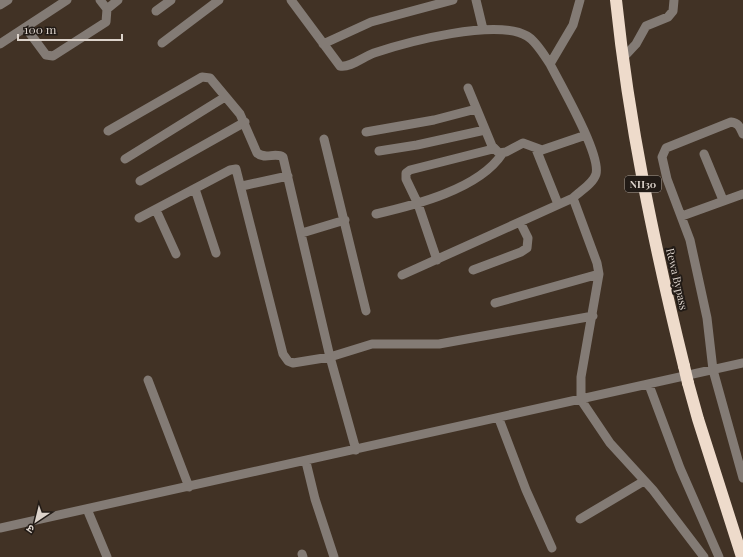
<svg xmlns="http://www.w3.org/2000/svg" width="743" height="557" viewBox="0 0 743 557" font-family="'Playfair Display','Noto Sans Devanagari',serif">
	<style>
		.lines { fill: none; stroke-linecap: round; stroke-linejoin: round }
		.minor { stroke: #837b75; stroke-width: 9 }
		.highway { stroke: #eedbcb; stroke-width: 12 }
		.highway-bridge { stroke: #eedbcb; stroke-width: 12 }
		.labels { text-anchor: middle; stroke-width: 4; stroke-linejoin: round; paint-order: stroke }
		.shield { fill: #221b16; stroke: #a49c95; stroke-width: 1 }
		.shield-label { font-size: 10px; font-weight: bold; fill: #dcd3cb }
		.street-label { font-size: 11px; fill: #dcd3cb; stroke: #221b16 }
	</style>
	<rect width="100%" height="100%" fill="#413225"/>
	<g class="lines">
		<path class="minor" d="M291,0L340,66C350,68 363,57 374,53C407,42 496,18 527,36C536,41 544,55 550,64
			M476,0L483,29
			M0,5L8,0
			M107,9L118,0
			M156,11L171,0
			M26,28L46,55L53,56L106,22L107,9L100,0
			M162,43L219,0
			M0,44L67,0
			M323,44L371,22L453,0
			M622,59L636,44L646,26L668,17L673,11L674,0
			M468,88L492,146L499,153L506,152L523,143L542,150L586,135
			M108,131L202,77L210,78L240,114L257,153C265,160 275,152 283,157L330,357L356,450
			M366,132L434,120L476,109
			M743,134C740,128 739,123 731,122L666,148L662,157L667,179L690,240L707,318L713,370L743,478
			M324,139L366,311
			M536,149L558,204
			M379,151L417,145L485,130
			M704,154L723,200
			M125,159L225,97
			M140,181L245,122
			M242,186L288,176
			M195,189L216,253
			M573,198L597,263L599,274L581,377V400L610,443L653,490L704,557
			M156,210L176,254
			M376,214C415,205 479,189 502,154
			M682,216L743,194
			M139,218L230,170L236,169L283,354L288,361L293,363L330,357L372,344H439L593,316
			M302,233L345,220
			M437,260L418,204L406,179V173L410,170L493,149
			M473,270L521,252L527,248L528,238L520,222
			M402,275L573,198C580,191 593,184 596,174C601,154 560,84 550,64L573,25L580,0
			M495,303L599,274
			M148,380L189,487
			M649,385L680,468L719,557
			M499,419L526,490L552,548
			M306,462L315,499L334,557
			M87,509L107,557
			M580,519L644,481
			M0,528L743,363
			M302,554L303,557"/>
		<path class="highway" d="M616,0C629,125 654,244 684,366
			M688,383L698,419L742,557"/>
		<path class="highway-bridge" d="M684,366L688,383"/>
	</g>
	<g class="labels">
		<rect class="shield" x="625" y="176" width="36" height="16" rx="3"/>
		<g class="shield-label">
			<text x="643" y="188">NH30</text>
		</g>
		<g class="street-label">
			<text transform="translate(677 279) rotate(77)" y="4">Rewa Bypass</text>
		</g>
	</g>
	<g transform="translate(36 521) rotate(215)" stroke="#221b16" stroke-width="3" paint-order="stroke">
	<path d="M0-3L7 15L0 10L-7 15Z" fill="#dcd3cb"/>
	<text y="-6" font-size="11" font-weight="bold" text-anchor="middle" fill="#dcd3cb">उ</text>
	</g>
	<path d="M18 34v6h104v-6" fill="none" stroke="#dcd3cb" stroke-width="2"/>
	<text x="24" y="34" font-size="12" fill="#dcd3cb" stroke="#221b16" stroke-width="3" paint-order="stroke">100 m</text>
</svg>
